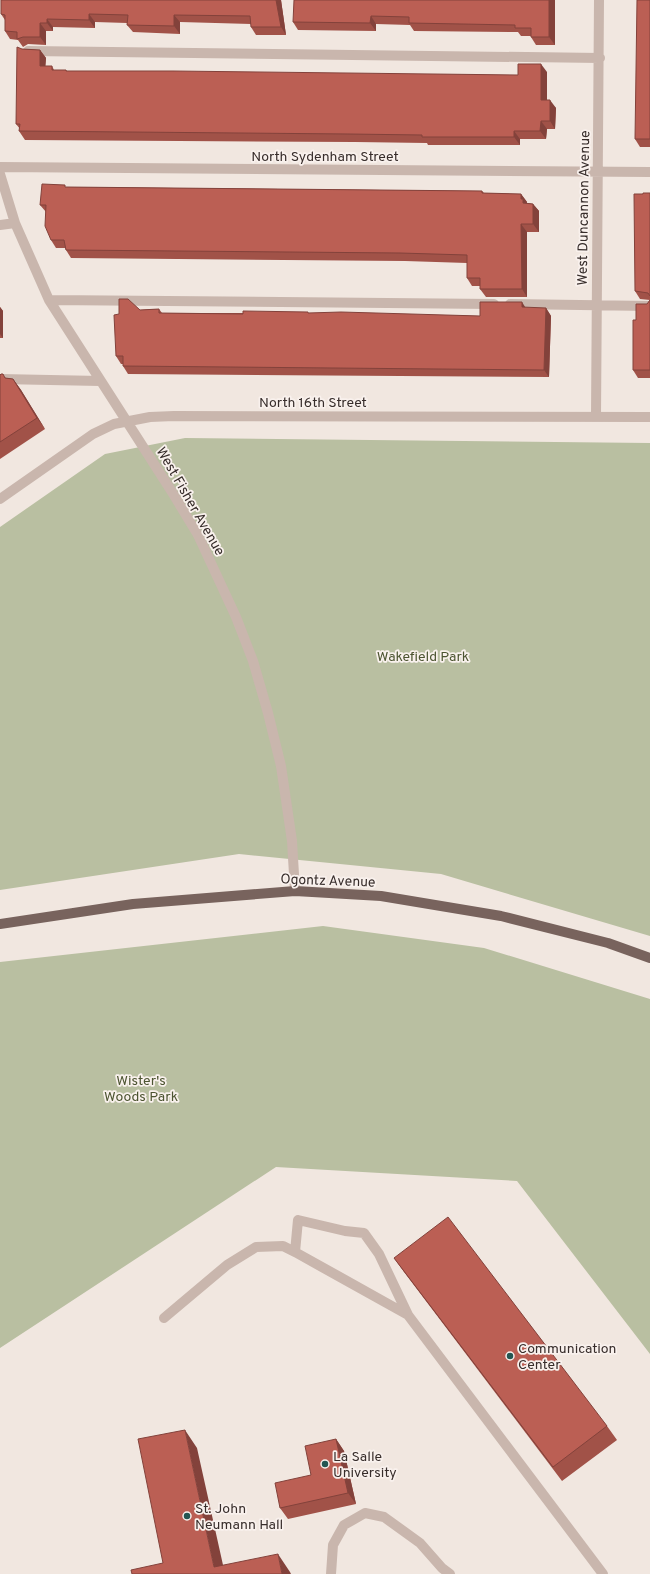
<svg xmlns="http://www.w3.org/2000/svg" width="650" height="1574" viewBox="0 0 650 1574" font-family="Overpass,sans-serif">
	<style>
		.green { fill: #b9bfa1 }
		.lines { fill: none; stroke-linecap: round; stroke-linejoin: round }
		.minor { stroke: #c9b6ad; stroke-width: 10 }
		.major { stroke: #78635d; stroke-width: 10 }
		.wall { fill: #a15248 }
		.shaded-wall { fill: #83423b }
		.building { fill: #bb5f54; stroke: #83423b }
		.poi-dot { fill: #245652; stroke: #f9f1ed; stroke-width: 1.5 }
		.labels { text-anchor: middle; stroke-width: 3.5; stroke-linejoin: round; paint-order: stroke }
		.street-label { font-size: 14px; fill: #372d2b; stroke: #f9f1ed }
		.park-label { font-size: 14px; fill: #4c5431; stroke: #f9f1ed }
		.poi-label { font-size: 14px; fill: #372d2b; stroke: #f9f1ed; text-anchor: start }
	</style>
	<rect width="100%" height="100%" fill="#f1e7e0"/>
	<path class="green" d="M185,438L650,443V936L441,874L239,854L0,890V527L105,454Z
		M323,926L484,948L650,999V1354L517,1181L276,1167L0,1348V962Z"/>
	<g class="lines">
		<path class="minor" d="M28,51L600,58
			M0,167L650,172
			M0,174L15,223L49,300L172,492L198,535L236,617L253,661L268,713L281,766L292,841L295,891
			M0,225L15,223
			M49,300L494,304
			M510,304L650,306
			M0,379L100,381
			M596,416L599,0
			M0,499L93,434L114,424L150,417L174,416L650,417
			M408,1315L295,1252L298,1220L345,1231L364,1233L379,1254L408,1315L603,1574
			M164,1318L227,1265L256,1247L283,1246L295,1252
			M331,1574L333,1545L344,1525L365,1513L384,1517L420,1543L442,1568L450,1574"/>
		<path class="major" d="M0,924L133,904L295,891L381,896L501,916L608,943L650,958"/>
	</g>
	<path class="wall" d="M1,0H281L286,35H256L251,27V24L180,22V34L133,32L127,25V23L95,22V28L53,27V31H46V45L28,44L23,47L18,40L10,39L5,31V20L1,14Z
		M555,0V45H536L531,37V36H521L518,32L414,31L410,25L376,24V31L298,30L293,22Z
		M650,0V147H640L635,139Z
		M22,49L40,50L46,58L45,66H52L54,70H66L67,71L518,75L547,72V100L556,108L555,129H547L546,139H520V145H428L427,143L355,142L25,140L19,131L20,129L16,124Z
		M67,187L482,191L484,193L521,194L527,202V203L533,204L539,211V232H527V297H486L480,289V286H472L467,278V263L405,261L71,258L66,250L65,248H56L51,240L46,212L40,205Z
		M650,193V378H638L633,370L636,320L650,300L640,299L635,291L643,194Z
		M0,276V307L3,311V338H0Z
		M526,308H546L551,316L549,377L128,374L123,366V364H121L116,356L119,314L140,310L159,309L162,313H309L480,316Z
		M0,375L6,378L13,379L21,390L45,429L0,459Z
		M394,1258L607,1426L617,1440L562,1481L404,1272Z
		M336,1439L344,1451L356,1504L288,1519L280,1508L311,1475Z"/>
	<path class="shaded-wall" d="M276,0H281L286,35L281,27Z
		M549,0H555V45L549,37Z
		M89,14L95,22V28L89,20Z
		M174,15L180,22V34L174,26Z
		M371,16L376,24V31L370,23Z
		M47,19L53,27V31L47,23Z
		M40,23L46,31V45L40,37Z
		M40,50L46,58L45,74L40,66Z
		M541,64L547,72V108L541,100Z
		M550,100L556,108L555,129L550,121Z
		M541,121L547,129L546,139L540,131Z
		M514,131L520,139V145L514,137Z
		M521,194L527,202L526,204L523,203L521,199Z
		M533,204L539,211V232L533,224Z
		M521,224L527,232V297L522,289Z
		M0,276V307L3,311V338L0,334Z
		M522,302L527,310L522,307Z
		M546,308L551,316L549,377L544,370Z
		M13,379L21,390L45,429L37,418Z
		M185,1430L197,1448L225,1574L214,1567Z
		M336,1439L344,1451L356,1504L348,1493Z
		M278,1554L290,1572L291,1574H282Z"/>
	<path class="building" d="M1,0H276L281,27H251L250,16L174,15V26L127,25L128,15L89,14V20L47,19V23H40V37H23L17,39V32L5,31V15L1,14Z
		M294,0H549V37H531V28H515V25L409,23V17L371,16L370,23L293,22Z
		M637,0H650V139H635Z
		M17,47L22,49L40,50V66H52V70H66V71H173L518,75V64H541V100H550V121H541L540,131H514V137H422V135L349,134L19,131L20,124H16Z
		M42,184L65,185V187L482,191V193L521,194V199H523V203L533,204V224H521L522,289H480V278H467V255L400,253L66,250L64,240H51L45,226L46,205H40Z
		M643,193H650V296L648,293L635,291L634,194H643Z
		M119,299H128L140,310L159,309V313L243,314V311L308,312V313L341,312L480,316V302H522V307L546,308L544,370L123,366V356H116L114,315L119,314Z
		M650,300V370H633V320H636V304H647Z
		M1,374H3L5,378L13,379L37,418L0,442V375Z
		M448,1217L607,1426L553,1467L394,1258Z
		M185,1430L214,1567L278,1554L282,1574H132L131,1570L163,1563L138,1439Z
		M336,1439L348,1493L280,1508L275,1483L311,1475L305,1446Z"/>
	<g class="poi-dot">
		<circle cx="510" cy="1356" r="4"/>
		<circle cx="325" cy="1464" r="4"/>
		<circle cx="187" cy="1516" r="4"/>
	</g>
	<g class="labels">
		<g class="street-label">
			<text x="325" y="161">North Sydenham Street</text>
			<text transform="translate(583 208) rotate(-89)" y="5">West Duncannon Avenue</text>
			<text x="313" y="407">North 16th Street</text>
			<text transform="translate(191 501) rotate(60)" y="5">West Fisher Avenue</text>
			<text transform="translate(328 880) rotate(2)" y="5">Ogontz Avenue</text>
		</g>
		<g class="park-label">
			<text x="423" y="661">Wakefield Park</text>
			<text x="141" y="1085">Wister's<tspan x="141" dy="16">Woods Park</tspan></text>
		</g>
		<g class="poi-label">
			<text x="518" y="1353">Communication<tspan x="518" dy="16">Center</tspan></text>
			<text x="333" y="1461">La Salle<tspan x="333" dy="16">University</tspan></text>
			<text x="195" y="1513">St. John<tspan x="195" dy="16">Neumann Hall</tspan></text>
		</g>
	</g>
</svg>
